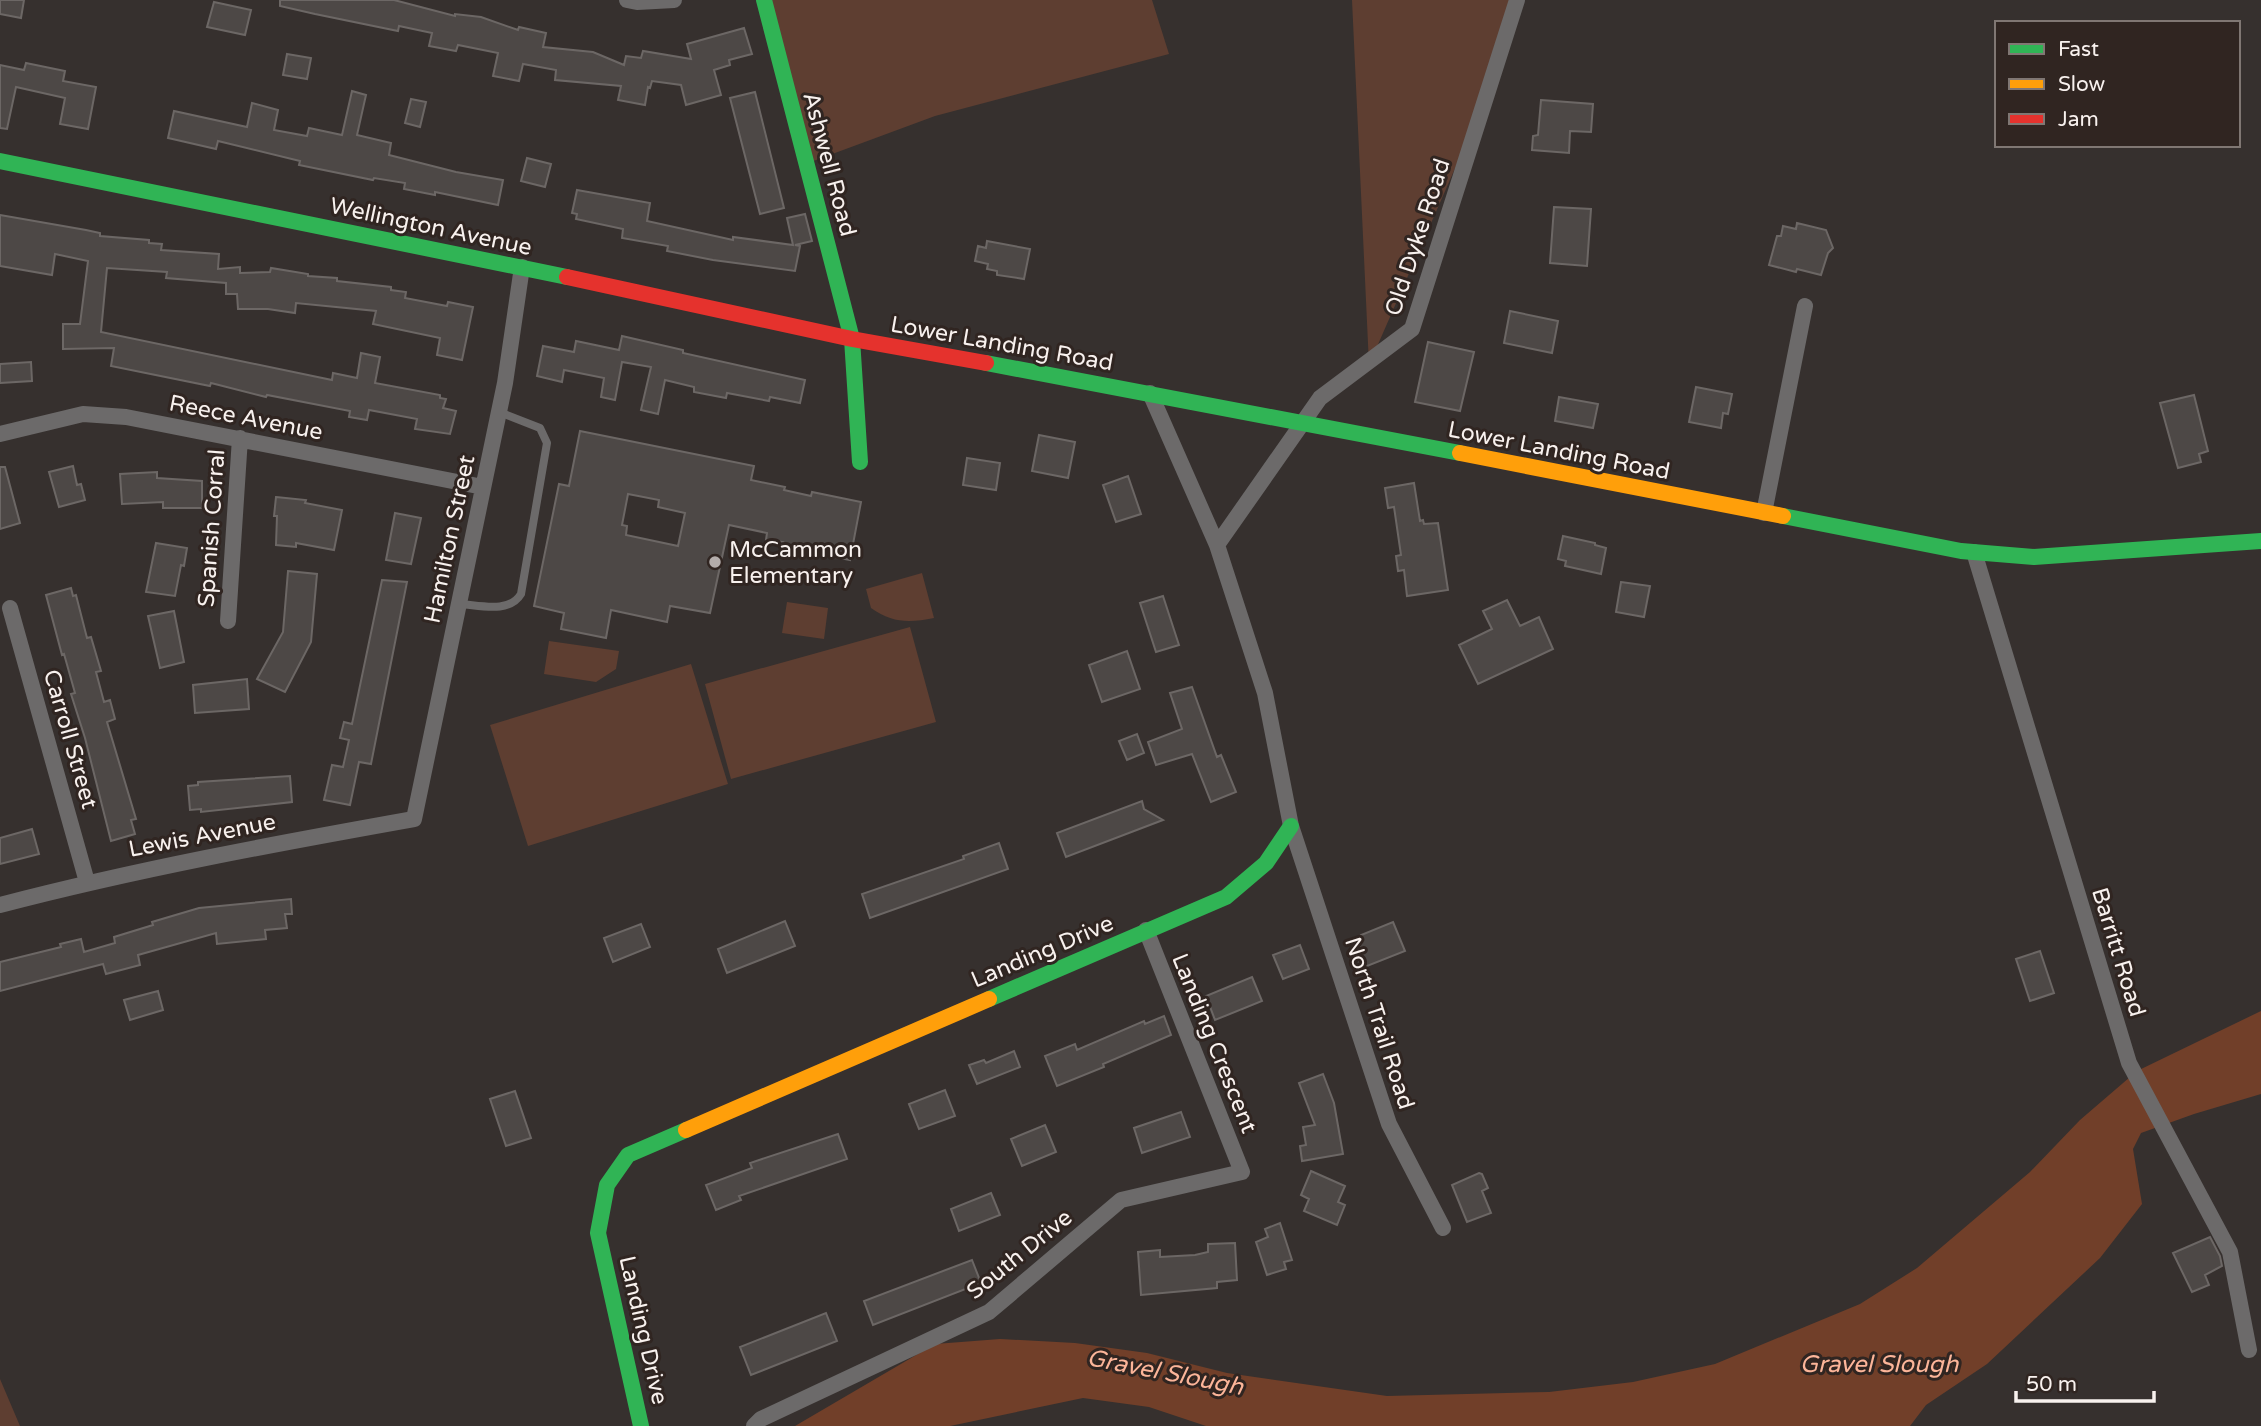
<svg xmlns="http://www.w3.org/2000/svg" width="2261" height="1426" viewBox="0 0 2261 1426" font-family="'Varela Round',sans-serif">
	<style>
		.green { fill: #5e3e31 }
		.water { fill: #713f29 }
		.building { fill: #4d4846; stroke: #6c6765; stroke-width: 2; fill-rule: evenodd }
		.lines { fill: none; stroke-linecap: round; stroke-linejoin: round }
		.lane { stroke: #6c6a6a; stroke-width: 8 }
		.street { stroke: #6c6a6a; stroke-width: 16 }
		.fast { stroke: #30b455; stroke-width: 16 }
		.slow { stroke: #ff9f0a; stroke-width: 16 }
		.jam { stroke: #e5322d; stroke-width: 16 }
		.poi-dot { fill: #b4adab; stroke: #302521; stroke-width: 2.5 }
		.labels { text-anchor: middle; stroke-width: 6; stroke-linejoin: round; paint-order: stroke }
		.street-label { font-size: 23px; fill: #f8f1ee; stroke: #302521 }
		.poi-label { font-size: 23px; fill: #f8f1ee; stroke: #302521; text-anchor: start }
		.water-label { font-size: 24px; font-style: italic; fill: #fcb599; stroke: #302521 }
	</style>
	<rect width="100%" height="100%" fill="#36302e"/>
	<path class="green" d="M762,0H1152L1169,54L935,116L808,163Z
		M1352,0H1514L1484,102L1369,365Z
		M922,573L934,618C909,623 892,623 871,608L866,589Z
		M787,602L828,608L824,639L782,633Z
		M910,627L936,722L731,779L705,684Z
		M549,641L619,651L616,669L596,682L544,674Z
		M691,664L728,784L528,846L490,725Z
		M0,1379L20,1426H0Z"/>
	<path class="water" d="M2261,1011V1094L2194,1114L2141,1133L2133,1149L2142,1204L2100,1258L1987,1364L1926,1405L1910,1426H1206L1149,1407L1083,1398L950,1426H795L935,1344L1000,1339L1075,1343L1147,1353L1227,1373L1387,1396L1549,1392L1633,1382L1715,1364L1860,1304L1917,1268L2030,1172L2080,1120L2137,1071Z"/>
	<path class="building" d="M0,0H24L21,18L0,14Z
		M280,0H394L455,16V14L481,17L518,30L519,27L546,33L543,47L593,52L624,65L626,56L641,58L643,51L691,59L687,44L744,28L752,54L729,60L730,65L714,70L721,95L686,105L681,85L652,81L650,88L648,87L645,105L618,100L621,86L555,80L556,70L523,64L519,81L493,76L498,53L458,45L456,51L429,46L432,33L399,26L398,31L315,14L280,6Z
		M214,2L251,10L245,35L207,27Z
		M287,54L311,58L307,79L283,75Z
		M26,63L65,71L63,81L96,87L88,129L60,124L65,98L16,87L7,129L0,128V65L24,70Z
		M352,91L366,95L357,135L391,143L389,155L456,172L503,180L498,205L435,192V195L404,189L405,183L374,178L373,180L299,165L300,161L218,141L216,149L168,138L174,111L247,127L252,103L278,110L274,130L307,136L309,128L342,135Z
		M755,92L784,208L760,214L730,98Z
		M411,99L426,102L420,127L405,123Z
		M1541,100L1593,104L1591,132L1570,131L1569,153L1532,150L1533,136L1538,135Z
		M527,158L551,164L545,187L521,181Z
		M577,190L650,203L647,221L733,240V237L793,245L787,218L805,214L812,241L795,245L800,246L795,271L713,260L667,251L668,246L622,238L623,229L576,219L577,214L572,213Z
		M1554,207L1591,209L1587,266L1550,263Z
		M0,215L86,230L100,233V236L149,240V243L162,244L161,250L219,254L218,269L240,267V273L270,272L271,268L308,274V276L337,278V281L391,287V290L406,292L405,298L447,306L448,302L473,307L462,360L437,355L440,338L373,324L376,311L296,303L295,313L268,309H238L237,294H226V283L166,278L167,272L107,268L101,332L332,380L333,373L357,378L361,353L380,357L375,383L440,395V398L446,399L443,408L456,411L450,434L415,429L417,419L369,410L367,420L349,417L350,411L267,395L266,397L211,383L210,386L111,366L114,348L63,349V324H80L88,261L55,254L52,275L0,266Z
		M1797,223L1826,230L1833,248L1828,253L1821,275L1797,269L1796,272L1769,265L1777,236H1781L1783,226L1796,229Z
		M987,241L1030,249L1024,279L997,275V271L987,269L988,264L975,261L978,246L986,248Z
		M1510,311L1558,321L1552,353L1504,343Z
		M622,336L683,350V353L805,380L800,403L770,397L769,401L727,393L726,398L694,392V387L665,380L658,414L641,410L651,367L622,362L615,400L601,397L604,378L564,370L562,382L537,376L543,346L574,352L576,341L619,350Z
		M1428,342L1474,352L1460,411L1415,402Z
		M31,362L32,381L0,383V364Z
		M1696,387L1732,394L1728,414L1723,413L1721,428L1689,422Z
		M2194,395L2208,451L2199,454L2201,462L2178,468L2160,403Z
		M1559,397L1598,404L1593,428L1555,421Z
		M580,431L754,466L751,480L785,487L784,490L811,496L812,492L861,502L850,560L781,546L783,542L766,540L767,533L729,525L710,613L670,606L667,622L611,610L606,638L561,629L564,613L534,606L559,484L569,486ZM628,494L659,500L658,507L685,513L678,546L626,535L627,526L622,525Z
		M1039,435L1075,442L1068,478L1032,471Z
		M967,458L1000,463L996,490L963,485Z
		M73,466L77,485L81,484L85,500L59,507L49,472Z
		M0,467H5L20,523L0,529Z
		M157,472V478L202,481V508H163V502L122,504L120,474Z
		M1128,476L1141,514L1116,522L1103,485Z
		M1414,483L1420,521L1423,520L1424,524L1438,523L1448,590L1407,596L1404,570L1398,571L1396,556L1401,555L1394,507L1388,508L1385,488Z
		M276,497L306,500L305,503L342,510L334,550L296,543V547L276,545L277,516H274Z
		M395,513L421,518L411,564L386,560Z
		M1563,536L1595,543V545L1606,548L1601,574L1565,566L1566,561L1558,559Z
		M156,543L187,548L184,566L181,565L175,596L146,592Z
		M288,571L317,574L311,642L285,692L257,679L283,632Z
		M382,580L407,582L371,764L359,762L350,805L324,800L332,765L343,767L349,740L340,738L344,722L352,724Z
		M1621,582L1650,586L1644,617L1616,612Z
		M71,588L73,596L76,595L87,638L91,637L101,671L96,672L104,702L110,700L115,719L107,722L136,819L131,820L135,834L111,841L85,738L71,694L75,693L64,654L62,655L46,595Z
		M1163,596L1179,645L1156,652L1140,603Z
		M1507,600L1520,626L1539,617L1553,649L1478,684L1459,645L1492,629L1483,611Z
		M174,611L184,662L160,668L148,616Z
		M1127,651L1140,689L1102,702L1089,665Z
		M247,679L249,709L195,713L193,685Z
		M1192,687L1217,757L1221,755L1236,792L1211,802L1192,754L1156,765L1148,742L1182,729L1170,693Z
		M1137,734L1144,753L1127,760L1119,741Z
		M290,776L292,802L201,812V809L190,810L188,786L198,785V782Z
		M1142,801L1144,809L1163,820L1066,857L1057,833Z
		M32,829L39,854L0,864V838Z
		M999,843L1008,869L870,918L862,894L964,859L963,856Z
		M291,899L292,914H285L287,928L265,930L266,939L217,944L216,933L138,955L140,965L106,974L103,964L0,991V962L61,947L60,944L81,939L84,952L115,943L114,937L153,925L152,922L199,908Z
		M785,921L795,946L727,973L718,949Z
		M1393,922L1405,951L1362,968L1355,950L1360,948L1358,944L1363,941L1361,935Z
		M641,924L650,947L613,962L604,938Z
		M1300,945L1309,969L1283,979L1273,955Z
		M2040,951L2054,993L2030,1001L2016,959Z
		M1252,977L1262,1001L1215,1020L1206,996Z
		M158,991L163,1010L130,1020L124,1000Z
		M1164,1016L1171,1035L1103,1064L1104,1067L1057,1086L1045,1056L1075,1044L1077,1050L1144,1021L1145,1024Z
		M1014,1051L1020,1067L977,1084L969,1065L984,1060L986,1063Z
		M1323,1074L1334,1103L1343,1154L1302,1161L1300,1146L1306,1145L1303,1127L1315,1125L1299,1083Z
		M945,1090L955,1116L919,1129L909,1104Z
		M515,1091L531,1138L506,1146L490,1099Z
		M1181,1112L1190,1137L1142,1153L1134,1128Z
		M1045,1125L1056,1152L1022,1166L1011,1139Z
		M838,1134L847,1159L739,1196L741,1200L716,1210L706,1185L752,1168L750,1163Z
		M1311,1171L1345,1186L1338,1202L1345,1205L1337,1225L1304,1211L1309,1199L1301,1195Z
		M1479,1173L1482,1174L1488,1188L1482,1191L1491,1213L1467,1222L1452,1185Z
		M991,1193L1000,1215L959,1231L951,1209Z
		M1280,1223L1292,1260L1284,1262L1286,1269L1267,1275L1256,1242L1268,1237L1265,1229Z
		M2210,1237L2220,1256L2222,1266L2205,1275L2209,1285L2192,1292L2173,1253Z
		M1235,1243L1237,1280L1217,1282V1288L1141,1295L1138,1252L1160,1250V1257L1195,1255L1208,1252V1244Z
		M972,1260L981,1283L873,1325L864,1301Z
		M826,1313L837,1341L751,1375L740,1347Z"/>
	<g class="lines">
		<path class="lane" d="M459,604C479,605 509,614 521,594L547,443L540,428L499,412"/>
		<path class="street" d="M627,0L637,2L674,0
			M1150,393L1217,545L1265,693L1291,826L1389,1124L1443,1228
			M0,434L83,414L126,417L483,487
			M1764,513L1805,306
			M1217,545L1320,398L1412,329L1517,0
			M1974,552L2129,1063L2230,1252L2249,1350
			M10,608L87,882
			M228,621L240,438
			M0,905C138,869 274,844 414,819L505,383L522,267
			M754,1426L761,1419L989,1312L1121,1200L1242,1172L1146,930"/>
		<path class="fast" d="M764,0L852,339L860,462
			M0,161L567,277
			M986,363L1460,453
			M1783,516L1961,551L2034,557L2261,541
			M989,999L1226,897L1266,863L1291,826
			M641,1426L598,1233L607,1185L628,1155L686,1130"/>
		<path class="slow" d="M1460,453L1783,516
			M686,1130L989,999"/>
		<path class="jam" d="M567,277L852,339L986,363"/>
	</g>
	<circle class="poi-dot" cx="715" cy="562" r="7"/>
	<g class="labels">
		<g class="street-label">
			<text transform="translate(830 164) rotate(75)" y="8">Ashwell Road</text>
			<text transform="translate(431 226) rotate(12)" y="8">Wellington Avenue</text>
			<text transform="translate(1417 237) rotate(-72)" y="8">Old Dyke Road</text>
			<text transform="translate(1002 343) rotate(10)" y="8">Lower Landing Road</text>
			<text transform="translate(246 417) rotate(11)" y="8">Reece Avenue</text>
			<text transform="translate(1559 450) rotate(11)" y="8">Lower Landing Road</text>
			<text transform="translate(211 528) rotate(-86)" y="8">Spanish Corral</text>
			<text transform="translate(449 539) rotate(-78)" y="8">Hamilton Street</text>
			<text transform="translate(71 739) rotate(74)" y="8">Carroll Street</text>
			<text transform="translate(202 835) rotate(-11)" y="8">Lewis Avenue</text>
			<text transform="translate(1042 951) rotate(-23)" y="8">Landing Drive</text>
			<text transform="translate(2119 952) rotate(73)" y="8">Barritt Road</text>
			<text transform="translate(1380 1023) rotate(72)" y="8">North Trail Road</text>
			<text transform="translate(1215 1043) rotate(68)" y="8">Landing Crescent</text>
			<text transform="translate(1019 1254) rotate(-39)" y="8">South Drive</text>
			<text transform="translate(644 1330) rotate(77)" y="8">Landing Drive</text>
		</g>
		<g class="poi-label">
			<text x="729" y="557">McCammon<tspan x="729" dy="26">Elementary</tspan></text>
		</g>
		<g class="water-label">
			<text x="1879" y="1372">Gravel Slough</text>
			<text transform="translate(1165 1372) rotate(11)" y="8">Gravel Slough</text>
		</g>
	</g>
	<rect x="1995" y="21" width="245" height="126" fill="#302521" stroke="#807773" stroke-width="2"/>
	<rect x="2009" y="44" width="35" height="10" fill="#30b455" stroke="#807773" stroke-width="2"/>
	<text x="2058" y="56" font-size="21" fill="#f8f1ee">Fast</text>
	<rect x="2009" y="79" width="35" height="10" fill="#ff9f0a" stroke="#807773" stroke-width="2"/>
	<text x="2058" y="91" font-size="21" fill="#f8f1ee">Slow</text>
	<rect x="2009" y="114" width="35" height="10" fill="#e5322d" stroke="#807773" stroke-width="2"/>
	<text x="2058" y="126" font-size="21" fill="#f8f1ee">Jam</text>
	<path d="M2016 1391v10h138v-10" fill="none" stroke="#f8f1ee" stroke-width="3.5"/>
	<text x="2026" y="1391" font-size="21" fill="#f8f1ee" stroke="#302521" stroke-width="5" paint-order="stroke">50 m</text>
</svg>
